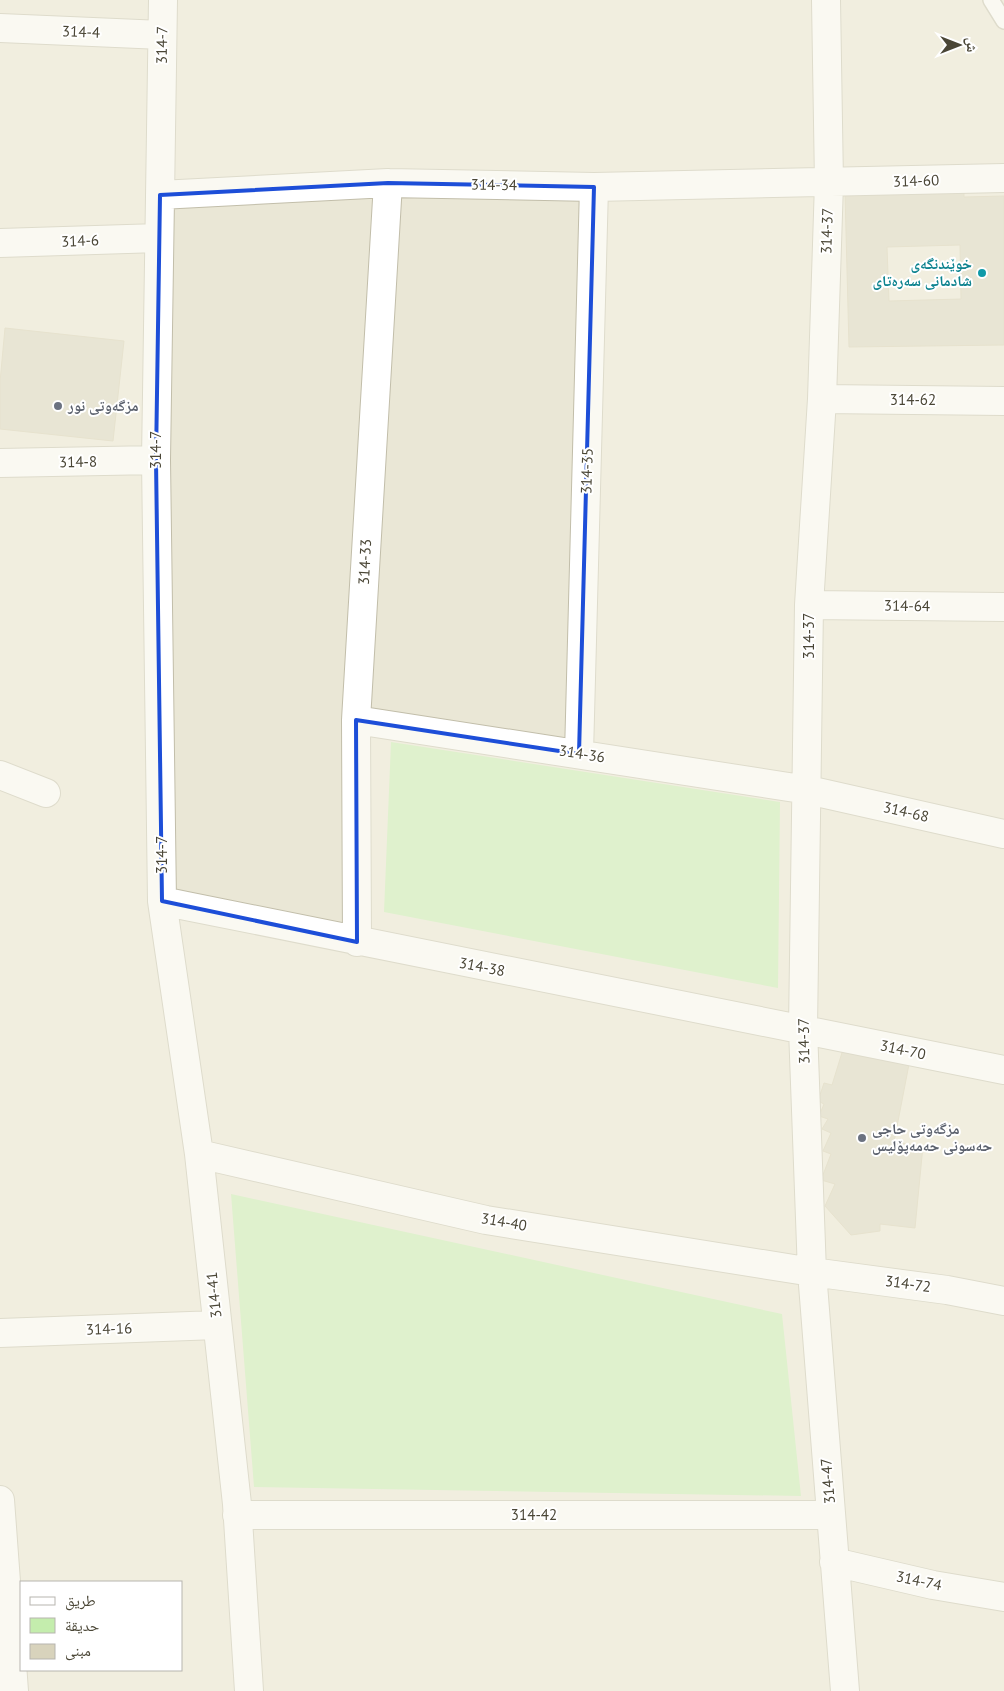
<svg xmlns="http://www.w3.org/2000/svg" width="1004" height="1691" viewBox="0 0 1004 1691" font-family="'PT Sans','Noto Naskh Arabic',sans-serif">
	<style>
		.residential { fill: #eae7d6; fill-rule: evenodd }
		.green { fill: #c4edad }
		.building { fill: #d8d3bc; stroke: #d4ccaf; fill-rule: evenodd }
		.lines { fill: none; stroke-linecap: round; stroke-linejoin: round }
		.service-casing { stroke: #c2beaa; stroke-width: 18 }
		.minor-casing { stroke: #c2beaa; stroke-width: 30 }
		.service { stroke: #fff; stroke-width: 15 }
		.minor { stroke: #fff; stroke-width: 28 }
		.marked { fill: none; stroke: #1d4ed8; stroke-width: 4; stroke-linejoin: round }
		.culture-dot { fill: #0f9aa8; stroke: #fff; stroke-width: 2 }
		.worship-dot { fill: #6b7280; stroke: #fff; stroke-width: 2 }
		.labels { text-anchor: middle; stroke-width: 4; stroke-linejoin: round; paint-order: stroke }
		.street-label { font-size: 15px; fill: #4a4636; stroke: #fff }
		.culture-label { font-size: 15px; font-weight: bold; fill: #0d838f; stroke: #fff; text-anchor: end }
		.worship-label { font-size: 15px; font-weight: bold; fill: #5b616d; stroke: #fff; text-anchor: start }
	</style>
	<rect width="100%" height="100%" fill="#f5f4e8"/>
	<path class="residential" d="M0,0H1004V1691H0ZM21,1582H181V1670H21Z"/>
	<path class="green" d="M391,742L780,802L778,988L384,912Z
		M231,1194L782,1314L801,1496L254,1487Z"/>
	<path class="building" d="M964,190V197L1004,196V345L849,347L845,193ZM960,245L961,299L889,301L887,247Z
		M5,328L124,341L113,441L0,429V382Z
		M845,1043L910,1059L894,1142L923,1146L915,1228L880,1224V1231L851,1235L825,1206L835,1184L821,1180L831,1154L823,1151L831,1133L822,1129L828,1119L819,1116L824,1104L818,1101L824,1083L832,1085Z"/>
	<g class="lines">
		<g class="service-casing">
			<path id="service" d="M991,0L1004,21"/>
		</g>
		<g class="minor-casing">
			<path id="minor" d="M163,0L156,460L162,901L199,1154L237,1504L249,1691
				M826,0L829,183L822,399L809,605L803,1029L812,1272L845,1691
				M0,28L162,35
				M160,195L388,183L594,187L1004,178
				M0,243L159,238
				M822,399L1004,401
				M0,463L156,460
				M809,605L1004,607
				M356,720L808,790L1004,834
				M579,754L594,187
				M0,775L46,793
				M162,901C442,959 723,1012 1004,1070
				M357,942L356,720L388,183
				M199,1154L486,1220L812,1272L947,1290L1004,1301
				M0,1333L217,1325
				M0,1500L14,1691
				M237,1515H831
				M834,1562L933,1585L1004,1597"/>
		</g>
		<use href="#service" class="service"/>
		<use href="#minor" class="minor"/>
	</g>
	<path d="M0 0H1004V1691H0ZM388,183L594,187L579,754L356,720L357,942L162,901L156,460L160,195Z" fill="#f5f4e8" fill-opacity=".55" fill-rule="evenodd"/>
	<path class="marked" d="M388,183L594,187L579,754L356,720L357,942L162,901L156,460L160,195Z"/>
	<circle class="culture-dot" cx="982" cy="273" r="5"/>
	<g class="worship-dot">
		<circle cx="58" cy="406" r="5"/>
		<circle cx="862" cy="1138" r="5"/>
	</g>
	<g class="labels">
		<g class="street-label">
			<text transform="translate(81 32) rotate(2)" y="5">314-4</text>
			<text transform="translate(162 45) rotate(-89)" y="5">314-7</text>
			<text transform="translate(916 181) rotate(-2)" y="5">314-60</text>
			<text transform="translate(494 185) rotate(1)" y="5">314-34</text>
			<text transform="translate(827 231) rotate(-88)" y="5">314-37</text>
			<text transform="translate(80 241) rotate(-2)" y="5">314-6</text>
			<text x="913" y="405">314-62</text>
			<text transform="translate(156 450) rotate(-90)" y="5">314-7</text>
			<text transform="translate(78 462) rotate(-1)" y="5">314-8</text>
			<text transform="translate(587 471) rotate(-88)" y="5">314-35</text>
			<text transform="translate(365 562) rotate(-87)" y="5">314-33</text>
			<text transform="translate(907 606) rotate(1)" y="5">314-64</text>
			<text transform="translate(809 636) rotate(-90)" y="5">314-37</text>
			<text transform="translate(582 754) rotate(9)" y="5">314-36</text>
			<text transform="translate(906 812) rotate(13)" y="5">314-68</text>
			<text transform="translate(162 855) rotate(-90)" y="5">314-7</text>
			<text transform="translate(482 967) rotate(11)" y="5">314-38</text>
			<text transform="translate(804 1041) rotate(-91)" y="5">314-37</text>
			<text transform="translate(903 1050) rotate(12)" y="5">314-70</text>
			<text transform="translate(504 1222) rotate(10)" y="5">314-40</text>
			<text transform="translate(908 1284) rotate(8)" y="5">314-72</text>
			<text transform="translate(214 1295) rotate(-96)" y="5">314-41</text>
			<text transform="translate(109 1329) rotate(-2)" y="5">314-16</text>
			<text transform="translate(828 1481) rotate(-95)" y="5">314-47</text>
			<text x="534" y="1520">314-42</text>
			<text transform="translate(919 1581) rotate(12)" y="5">314-74</text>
		</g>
		<g class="culture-label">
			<text x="972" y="269">خوێندنگەی<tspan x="972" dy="17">شادمانی سەرەتای</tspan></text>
		</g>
		<g class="worship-label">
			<text x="68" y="411">مزگەوتی نور</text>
			<text x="872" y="1134">مزگەوتی حاجی<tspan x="872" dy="17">حەسونی حەمەپۆلیس</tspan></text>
		</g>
	</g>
	<rect x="20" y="1581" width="162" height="90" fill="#ffffff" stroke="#b7b5af"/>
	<rect x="30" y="1597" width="25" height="8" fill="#ffffff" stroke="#b7b5af"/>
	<text x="65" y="1606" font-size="15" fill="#4a4636">طريق</text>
	<rect x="30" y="1618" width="25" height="15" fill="#c4edad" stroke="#b7b5af"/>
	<text x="65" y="1631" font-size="15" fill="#4a4636">حديقة</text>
	<rect x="30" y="1644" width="25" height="15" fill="#d8d3bc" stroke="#b7b5af"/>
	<text x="65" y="1656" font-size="15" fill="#4a4636">مبنى</text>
	<g transform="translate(959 45) rotate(90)" stroke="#ffffff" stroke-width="4" paint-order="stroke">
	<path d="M0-4L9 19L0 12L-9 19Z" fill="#4a4636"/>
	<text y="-8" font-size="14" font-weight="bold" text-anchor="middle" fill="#4a4636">ش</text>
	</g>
</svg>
